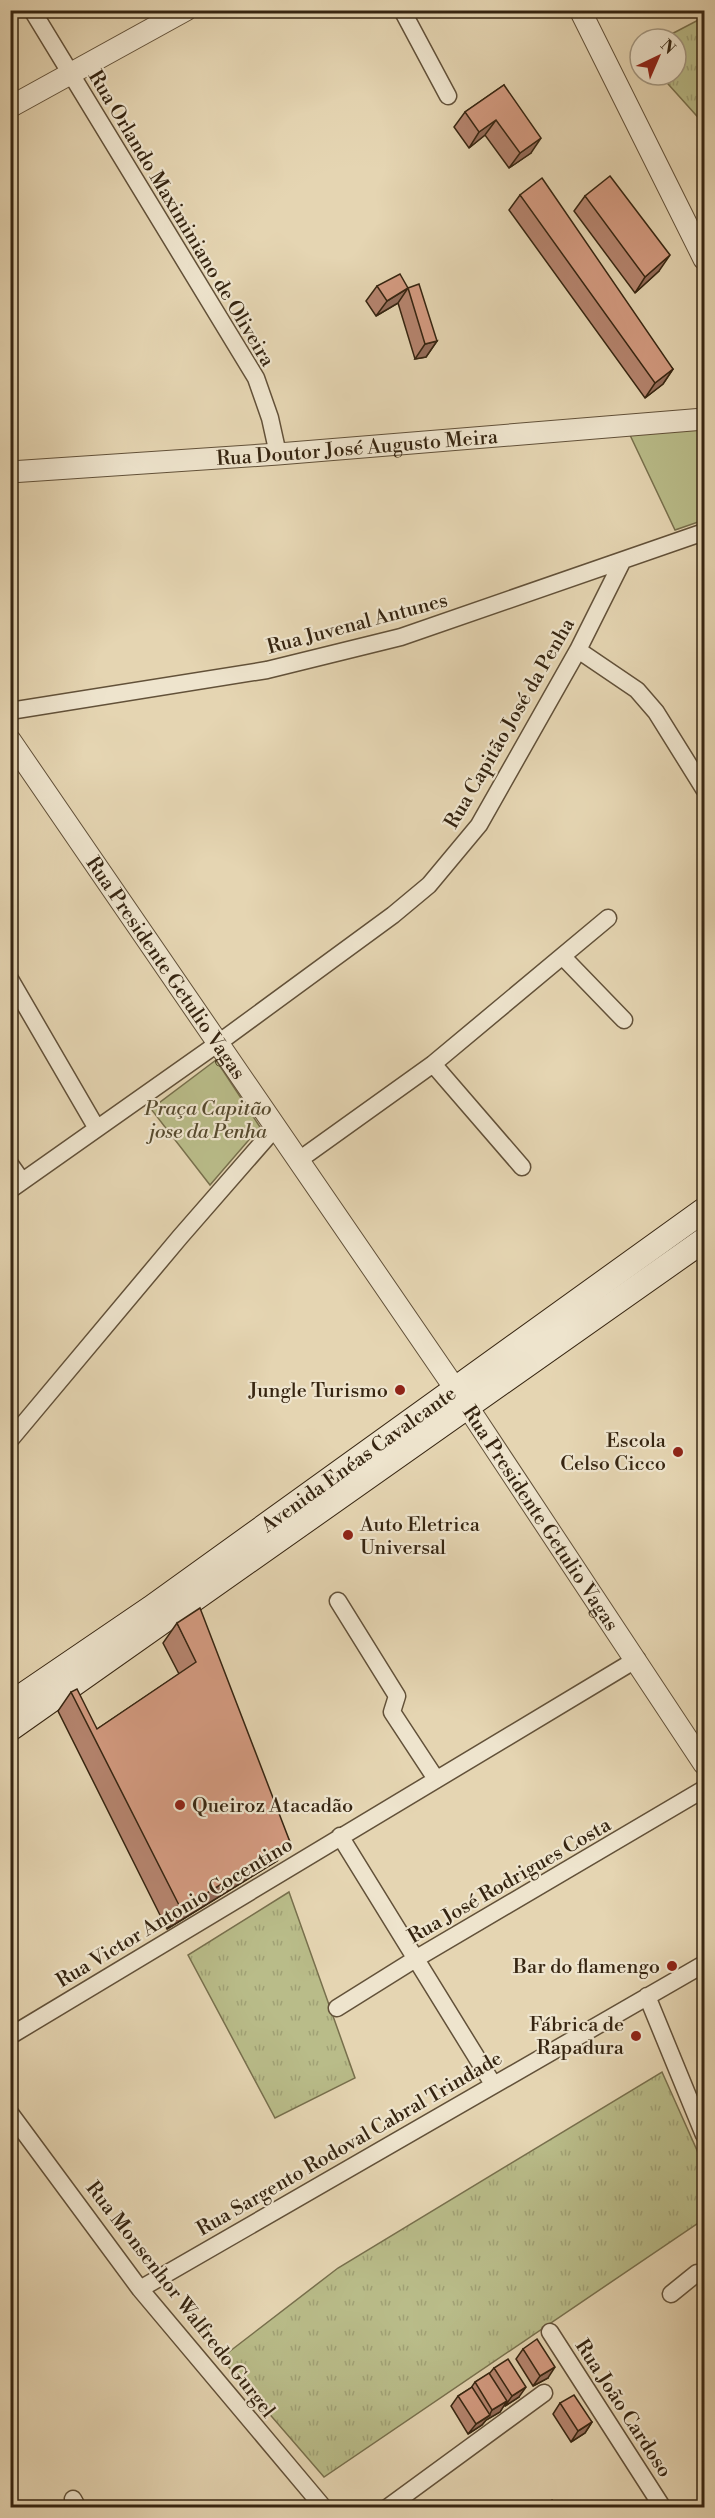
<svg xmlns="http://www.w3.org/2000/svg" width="715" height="2518" viewBox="0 0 715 2518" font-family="'Libre Bodoni',serif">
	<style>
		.grass { fill: url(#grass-tufts); stroke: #78704d; stroke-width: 1.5 }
		.park { fill: #b9bc89; stroke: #78704d; stroke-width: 1.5 }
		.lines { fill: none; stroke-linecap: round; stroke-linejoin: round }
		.minor-casing { stroke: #625139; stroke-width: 19 }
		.tertiary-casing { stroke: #625139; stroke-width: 23 }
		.secondary-casing { stroke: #362511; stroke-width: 26 }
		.minor { stroke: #eee4cd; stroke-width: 16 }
		.tertiary { stroke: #eee4cd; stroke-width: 21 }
		.secondary { stroke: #eee4cd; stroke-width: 24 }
		.wall { fill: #b5846e; stroke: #362511; stroke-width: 1.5 }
		.shaded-wall { fill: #946c5a; stroke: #362511; stroke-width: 1.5 }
		.building { fill: #d39a80; stroke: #362511; stroke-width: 1.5 }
		.poi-dot { fill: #8f2418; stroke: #eee4cd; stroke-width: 2 }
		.labels { text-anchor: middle; stroke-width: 4.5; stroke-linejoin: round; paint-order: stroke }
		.street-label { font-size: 20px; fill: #362511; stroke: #eee4cd }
		.park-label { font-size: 20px; font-style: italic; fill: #574b2f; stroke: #eee4cd }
		.poi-label { font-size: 20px; fill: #362511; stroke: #eee4cd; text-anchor: end }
	</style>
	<defs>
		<pattern id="grass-tufts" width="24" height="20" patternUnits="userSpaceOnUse" patternTransform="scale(1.5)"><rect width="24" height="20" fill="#b9bc89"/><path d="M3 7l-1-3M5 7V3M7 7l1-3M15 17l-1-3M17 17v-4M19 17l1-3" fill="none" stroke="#a0a175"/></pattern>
	</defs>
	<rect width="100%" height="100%" fill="#e5d5b2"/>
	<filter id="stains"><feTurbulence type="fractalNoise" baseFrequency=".00333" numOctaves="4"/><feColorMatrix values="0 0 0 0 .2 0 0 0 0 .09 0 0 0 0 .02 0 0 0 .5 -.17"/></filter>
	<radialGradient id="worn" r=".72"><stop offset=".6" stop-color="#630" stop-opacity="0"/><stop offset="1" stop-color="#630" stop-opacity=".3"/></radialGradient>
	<path class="grass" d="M704,17V124L660,75H676V39H662Z
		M289,1892L355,2078L275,2118L188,1955Z
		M662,2072L704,2166V2219L324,2477L221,2358L338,2268Z"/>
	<path class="park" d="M704,427V520L675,530L629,433Z
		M216,1060L260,1127L210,1185L151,1109Z"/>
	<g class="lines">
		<g class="minor-casing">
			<path id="minor" d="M32,10L256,378L270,418L278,454
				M402,10L448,96
				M578,650L637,690L656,712L704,789
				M10,711L267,670L401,637L704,532
				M564,958L624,1020
				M10,979L96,1127
				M433,1064L522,1167
				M299,1160L433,1064L608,918
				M10,1164L22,1181
				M10,1190L217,1044L393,915L429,885L479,825L578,650L622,562
				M10,1440L180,1237L276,1127
				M338,1601L397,1696L392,1712L436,1779
				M340,1836L493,2084
				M647,1996L704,2135
				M337,2008L417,1958L704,1789
				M10,2036L637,1659
				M10,2113L140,2289L324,2508
				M140,2289L704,1964
				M671,2294L697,2273L704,2274
				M550,2332L663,2508
				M73,2499L78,2508
				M387,2508L544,2393"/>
		</g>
		<g class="tertiary-casing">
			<g id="tertiary">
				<path d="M580,10L704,259"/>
				<path d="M10,107L186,10"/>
				<path id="s1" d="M10,472L278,454L704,419"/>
				<path id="s2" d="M10,740L467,1406L704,1764"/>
			</g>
		</g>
		<g class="secondary-casing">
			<g id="secondary">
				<path id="s3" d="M10,1704L151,1608L704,1210"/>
				<path d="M10,1729L704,1240"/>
			</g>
		</g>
		<use href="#minor" class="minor"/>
		<use href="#tertiary" class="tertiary"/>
		<use href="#secondary" class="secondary"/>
	</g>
	<path class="wall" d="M504,85L531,153L509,168L485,135L469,148L454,127L465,112Z
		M520,195L673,369L663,384L645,398L509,210Z
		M585,196L659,271L635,293L574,211Z
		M377,286L408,288L437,341L426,357L415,359L398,303L376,316L366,301Z
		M177,1623L290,1842L277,1861L167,1929L58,1711L71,1692L97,1729L179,1674L163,1643Z
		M523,2349L548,2378L533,2386L516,2359Z
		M494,2368L519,2397L505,2406L504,2405L500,2412L486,2420L482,2425L468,2434L451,2406L458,2396L471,2388L475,2382L489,2374Z
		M560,2403L592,2422L585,2433L571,2442L553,2414Z"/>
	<path class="shaded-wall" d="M496,120L485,135L469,148L479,132Z
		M541,138L531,153L509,168L520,153Z
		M670,255L659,271L635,293L645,277Z
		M408,288L398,303L376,316L387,301Z
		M437,341L426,357L415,359L425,344Z
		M673,369L663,384L645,398L655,383Z
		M290,1842L277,1861L167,1929L181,1909Z
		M555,2367L548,2378L533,2386L540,2376Z
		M526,2387L519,2397L505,2406L512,2396Z
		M507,2401L500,2412L486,2420L482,2425L468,2434L476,2424L489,2416L492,2410Z
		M592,2422L585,2433L571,2442L578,2431Z"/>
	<path class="building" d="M504,85L541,138L520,153L496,120L479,132L465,112Z
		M610,176L670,255L645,277L585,196Z
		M542,178L673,369L655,383L520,195Z
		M400,274L408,288L419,284L437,341L425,344L408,288L387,301L377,286Z
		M200,1608L290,1842L181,1909L71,1692L77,1689L97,1729L196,1662L177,1623Z
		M537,2339L555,2367L540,2376L523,2349Z
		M508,2359L526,2387L512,2396L494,2368Z
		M489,2373L507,2401L492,2410L475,2382Z
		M472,2387L490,2415L476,2424L458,2396Z
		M574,2395L592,2422L578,2431L560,2403Z
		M552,2500L557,2508H541Z"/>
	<g class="poi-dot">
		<circle cx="400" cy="1390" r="6"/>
		<circle cx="678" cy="1452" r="6"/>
		<circle cx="348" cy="1535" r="6"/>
		<circle cx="180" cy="1805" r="6"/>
		<circle cx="672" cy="1966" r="6"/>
		<circle cx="636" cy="2036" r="6"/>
	</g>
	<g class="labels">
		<g class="street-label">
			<text transform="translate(182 218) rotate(59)" y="7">Rua Orlando Maximiniano de Oliveira</text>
			<text dy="7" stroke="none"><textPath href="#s1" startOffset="348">Rua Doutor José Augusto Meira</textPath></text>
			<text transform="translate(357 623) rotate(-15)" y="7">Rua Juvenal Antunes</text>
			<text transform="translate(509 723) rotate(-60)" y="7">Rua Capitão José da Penha</text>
			<text dy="7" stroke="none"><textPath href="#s2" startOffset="276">Rua Presidente Getulio Vagas</textPath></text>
			<text dy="7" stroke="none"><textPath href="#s3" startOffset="426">Avenida Enéas Cavalcante</textPath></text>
			<text dy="7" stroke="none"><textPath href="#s2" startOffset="942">Rua Presidente Getulio Vagas</textPath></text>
			<text transform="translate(509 1880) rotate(-30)" y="7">Rua José Rodrigues Costa</text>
			<text transform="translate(174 1912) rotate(-31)" y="7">Rua Victor Antonio Cocentino</text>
			<text transform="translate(349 2143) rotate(-30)" y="7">Rua Sargento Rodoval Cabral Trindade</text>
			<text transform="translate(181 2299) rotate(52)" y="7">Rua Monsenhor Walfredo Gurgel</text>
			<text transform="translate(624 2408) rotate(57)" y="7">Rua João Cardoso</text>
		</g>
		<g class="park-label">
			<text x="208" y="1115">Praça Capitão<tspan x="208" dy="23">jose da Penha</tspan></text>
		</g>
		<g class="poi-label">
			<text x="388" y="1397">Jungle Turismo</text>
			<text x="666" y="1447">Escola<tspan x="666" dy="23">Celso Cicco</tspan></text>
			<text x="360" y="1531" text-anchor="start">Auto Eletrica<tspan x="360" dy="23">Universal</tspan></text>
			<text x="192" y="1812" text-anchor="start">Queiroz Atacadão</text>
			<text x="660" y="1973">Bar do flamengo</text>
			<text x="624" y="2031">Fábrica de<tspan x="624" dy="23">Rapadura</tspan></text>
		</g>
	</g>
	<rect width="715" height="2518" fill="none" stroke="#e5d5b2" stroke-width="36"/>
	<rect x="12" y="12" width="691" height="2494" fill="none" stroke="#362511" stroke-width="3"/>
	<rect x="18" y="18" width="679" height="2482" fill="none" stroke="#362511" stroke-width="1.5"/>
	<g transform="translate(658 57) rotate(44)"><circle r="28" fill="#eee4cd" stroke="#a49882" stroke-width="1.5"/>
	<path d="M0-4.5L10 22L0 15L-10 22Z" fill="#8f2418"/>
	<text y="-9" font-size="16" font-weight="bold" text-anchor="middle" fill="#362511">N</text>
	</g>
	<rect width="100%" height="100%" filter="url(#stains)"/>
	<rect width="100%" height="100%" fill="url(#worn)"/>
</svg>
